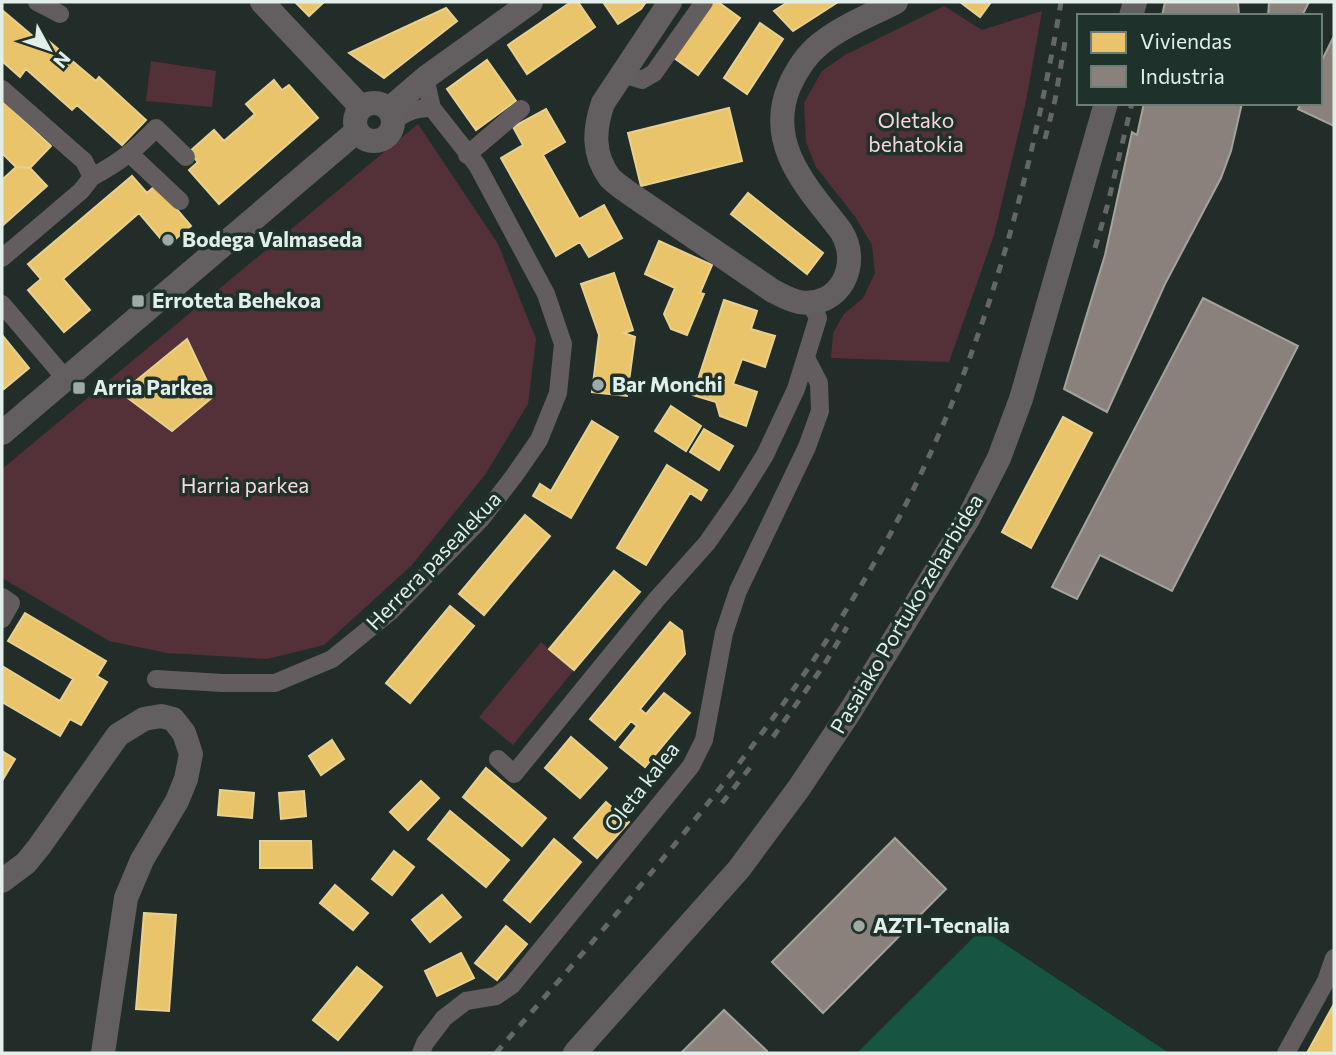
<svg xmlns="http://www.w3.org/2000/svg" width="1336" height="1055" viewBox="0 0 1336 1055" font-family="Commissioner,sans-serif">
	<style>
		.green { fill: #543039 }
		.water { fill: #185442 }
		.homes { fill: #e9c46a; stroke: #e7d190; stroke-width: 2 }
		.industry { fill: #8a817c; stroke: #a4a29d; stroke-width: 2 }
		.lines { fill: none; stroke-linecap: round; stroke-linejoin: round }
		.street { stroke: #635d5f; stroke-width: 18 }
		.secondary { stroke: #635f60; stroke-width: 24 }
		.rail { stroke: #656765; stroke-width: 5; stroke-dasharray: 9 9; stroke-linecap: butt }
		.poi-dot { fill: #9faaa6; stroke: #1e312a; stroke-width: 2.5 }
		.labels { text-anchor: middle; stroke-width: 7; stroke-linejoin: round; paint-order: stroke }
		.park-label { font-size: 21px; fill: #fad7dd; stroke: #1e312a }
		.poi-label { font-size: 21px; font-weight: bold; fill: #e2eee9; stroke: #1e312a; text-anchor: start }
		.street-label { font-size: 21px; fill: #e2eee9; stroke: #1e312a }
	</style>
	<rect width="100%" height="100%" fill="#222d29"/>
	<path class="green" d="M944,6L982,30L1042,11L1026,101L994,235L949,362L831,358L833,333L844,314L863,298L875,273L872,245L856,218L816,167L806,142L804,103L822,71L845,55Z
		M151,61L216,71L212,107L146,101Z
		M418,124L498,244L536,339L528,404L485,475L411,566L324,645L267,659L167,653L109,641L2,578V469Z
		M541,642L574,670L513,745L479,717Z"/>
	<path class="water" d="M982,929L1169,1053H857Z"/>
	<path class="homes" d="M295,2H324L309,16Z
		M571,2H578L595,27L527,74L508,45Z
		M603,2H646L641,9L618,24Z
		M709,2H718L740,18L698,75L670,55Z
		M788,2H838L793,31L774,11Z
		M960,2H991L980,17Z
		M446,8L457,21L384,78L349,53Z
		M2,10L41,43L45,38L96,81L99,77L146,120L122,145L77,105L72,110L26,69L20,77L2,61Z
		M760,23L783,39L747,94L724,78Z
		M487,60L516,101L476,130L447,89Z
		M274,80L282,90L289,85L318,118L219,204L189,170L198,162L189,152L214,130L224,141L255,114L246,104Z
		M2,100L51,146L30,168L16,167L2,153Z
		M729,108L742,161L641,186L628,133Z
		M546,109L565,142L543,155L579,219L604,205L622,238L589,257L580,242L556,256L501,158L523,145L513,127Z
		M16,167L30,168L47,186L2,226V180Z
		M132,176L147,193L156,185L191,226L167,246L139,213L63,279L90,310L64,332L28,290L41,279L28,264Z
		M748,193L823,253L807,274L731,214Z
		M659,241L712,265L700,293L704,294L687,335L671,329L664,314L675,288L645,274Z
		M614,273L633,330L624,333L635,337L627,396L592,392L599,335L581,284Z
		M724,300L757,311L751,329L775,336L765,367L742,359L733,384L757,392L746,426L720,416L716,402L693,395Z
		M2,335L29,368L4,389L2,386Z
		M187,339L214,396L172,431L121,393Z
		M671,406L701,426L686,451L655,431Z
		M1063,417L1092,433L1031,548L1002,532Z
		M592,421L618,437L571,518L533,496L540,484L551,491Z
		M704,429L733,446L719,470L690,452Z
		M667,465L707,490L701,500L690,493L646,565L617,548Z
		M525,515L550,536L484,615L459,594Z
		M614,571L640,592L574,670L549,649Z
		M450,606L474,626L410,703L386,683Z
		M25,613L106,661L97,676L107,682L81,725L70,719L60,736L2,702V666L60,701L73,679L8,641Z
		M670,622L682,631L685,654L640,709L646,714L664,693L690,713L645,767L620,747L637,726L631,721L615,740L590,719Z
		M571,737L607,768L580,798L545,768Z
		M332,740L344,759L321,775L309,756Z
		M2,751L15,759L2,781Z
		M486,768L546,818L522,846L463,797Z
		M421,781L439,798L408,830L390,812Z
		M220,790L254,793L252,818L218,815Z
		M304,791L306,816L281,819L279,793Z
		M606,802L629,822L597,858L574,838Z
		M450,811L509,860L486,887L428,839Z
		M554,839L581,862L530,922L504,900Z
		M260,841H311L312,868H260Z
		M394,851L414,867L392,895L372,879Z
		M335,885L368,913L353,930L320,903Z
		M442,895L461,917L430,942L412,920Z
		M144,913L176,915L169,1011L136,1009Z
		M506,926L527,944L497,980L475,963Z
		M461,953L474,978L437,996L425,971Z
		M357,967L382,987L338,1040L313,1020Z
		M1334,1004V1053H1307Z"/>
	<path class="industry" d="M1165,2H1238L1239,16H1162Z
		M1269,2H1309L1302,16H1268Z
		M1334,36V126L1298,109L1301,103H1320V64Z
		M1144,103H1242L1231,151L1221,178L1165,284L1107,412L1064,389L1105,255L1132,132L1137,135Z
		M1203,298L1298,346L1172,591L1100,555L1077,599L1052,587Z
		M895,838L946,889L823,1013L772,962Z
		M724,1010L767,1051L766,1053H681Z"/>
	<g class="lines">
		<path class="street" d="M37,2L60,14
			M622,74L642,80L654,73L704,2
			M2,89L84,161L92,177L81,191L2,258
			M394,121C407,111 416,108 432,108
			M130,154L180,201
			M467,155L521,109
			M92,177C120,162 135,150 156,128L186,157
			M2,304L65,378
			M2,597L11,603L2,619
			M156,679L223,683H275L332,659L391,611L481,519L514,476L539,440L558,393L563,344L546,294L477,165L432,108L425,78
			M498,759L514,774L656,600L707,543L739,497L765,455L796,389L818,318L810,303
			M421,1053L425,1043L444,1018L466,1001L496,996L512,985L691,766L704,740L724,633L738,591L807,447L820,411L819,383L806,358
			M1286,1053L1326,981L1334,958"/>
		<path class="secondary" d="M262,2L361,107
			M670,2L603,103C594,129 592,154 610,178C616,184 625,190 632,195L773,291C781,295 789,300 799,302C840,309 862,264 841,231C809,189 765,146 789,87C796,71 806,55 820,44C842,26 871,15 896,2
			M1131,16L1135,2
			M355 122a19 19 0 1 1 38 0a19 19 0 1 1-38 0Z
			M389,109L425,78L531,2
			M2,433L357,131
			M2,881L26,863L39,847L118,735L144,719L161,716L173,719L184,733L191,754L186,779L177,801L142,860L126,898L103,1053
			M575,1053L739,869L799,788L851,710L968,519L999,458L1021,399L1106,103"/>
		<path class="rail" d="M1045,139L1055,100L1066,36
			M1095,248L1107,207L1132,103
			M773,737L824,665L847,627
			M722,803L752,765
			M496,1053C658,866 828,680 931,452C996,309 1035,156 1061,2"/>
	</g>
	<g class="poi-dot">
		<circle cx="168" cy="240" r="7"/>
		<rect x="131" y="294" width="14" height="14" rx="3.5"/>
		<circle cx="598" cy="385" r="7"/>
		<rect x="72" y="381" width="14" height="14" rx="3.5"/>
		<circle cx="859" cy="926" r="7"/>
	</g>
	<g class="labels">
		<g class="park-label">
			<text x="916" y="128">Oletako<tspan x="916" dy="24">behatokia</tspan></text>
			<text x="245" y="493">Harria parkea</text>
		</g>
		<g class="poi-label">
			<text x="182" y="247">Bodega Valmaseda</text>
			<text x="152" y="308">Erroteta Behekoa</text>
			<text x="612" y="392">Bar Monchi</text>
			<text x="93" y="395">Arria Parkea</text>
			<text x="873" y="933">AZTI-Tecnalia</text>
		</g>
		<g class="street-label">
			<text transform="translate(434 561) rotate(-46)" y="7">Herrera pasealekua</text>
			<text transform="translate(907 614) rotate(-59)" y="7">Pasaiako Portuko zeharbidea</text>
			<text transform="translate(642 787) rotate(-52)" y="7">Oleta kalea</text>
		</g>
	</g>
	<rect width="1336" height="1055" fill="none" stroke="#e2eee9" stroke-width="7"/>
	<rect x="1077" y="14" width="245" height="91" fill="#1e312a" stroke="#6c7d76" stroke-width="2"/>
	<rect x="1091" y="32" width="35" height="21" fill="#e9c46a" stroke="#6c7d76" stroke-width="2"/>
	<text x="1140" y="49" font-size="21" fill="#e2eee9">Viviendas</text>
	<rect x="1091" y="66" width="35" height="21" fill="#8a817c" stroke="#6c7d76" stroke-width="2"/>
	<text x="1140" y="84" font-size="21" fill="#e2eee9">Industria</text>
	<g transform="translate(49 49) rotate(130)" stroke="#1e312a" stroke-width="5" paint-order="stroke">
	<path d="M0-5L12 26L0 18L-12 26Z" fill="#e2eee9"/>
	<text y="-10" font-size="19" font-weight="bold" text-anchor="middle" fill="#e2eee9">N</text>
	</g>
</svg>
